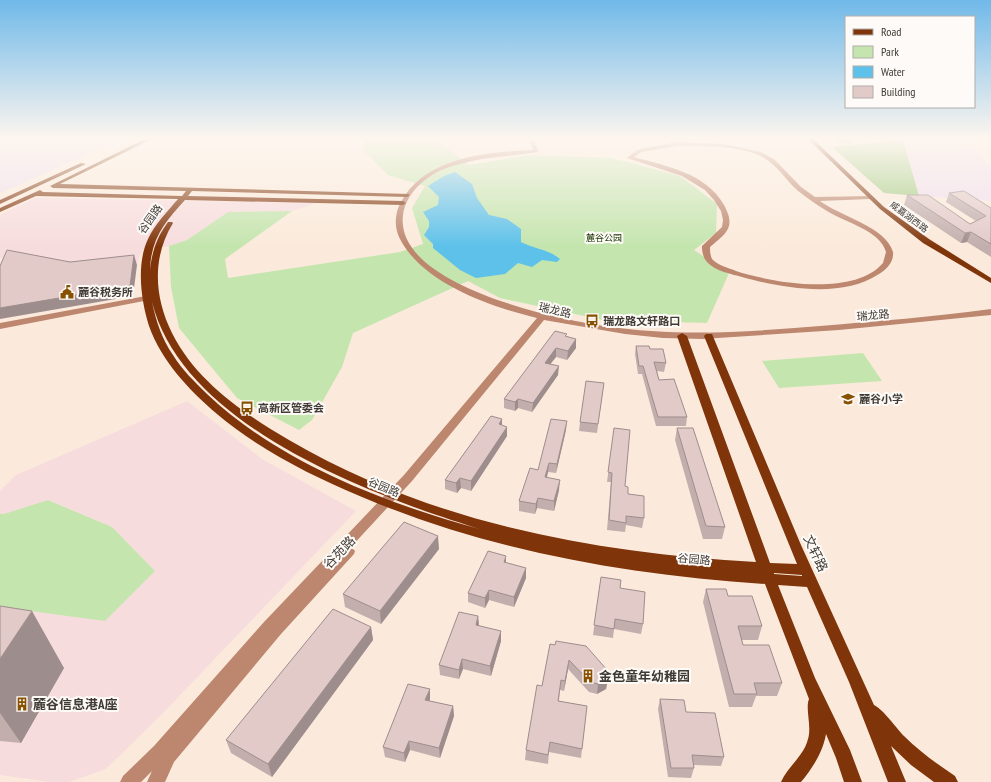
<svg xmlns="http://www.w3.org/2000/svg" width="991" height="782" viewBox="0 0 991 782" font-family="'PT Sans Narrow','Noto Sans SC',sans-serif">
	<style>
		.commercial { fill: #f7dcde }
		.industrial { fill: #efddee }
		.green { fill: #c4e5ae }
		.forest { fill: #a0cb81 }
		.water { fill: #5dc1ea }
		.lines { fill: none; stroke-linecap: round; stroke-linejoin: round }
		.minor { fill: #bd866e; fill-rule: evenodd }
		.major { fill: #7f340a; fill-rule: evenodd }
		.wall { fill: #c2aead }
		.shaded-wall { fill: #9e8d8d }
		.building { fill: #e2cac9; stroke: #9e8d8d }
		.labels { text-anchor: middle; stroke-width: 4; stroke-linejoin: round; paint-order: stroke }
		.far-street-label { font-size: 9px; fill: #403a34; stroke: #fdfaf7 }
		.far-park-label { font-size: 9px; fill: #1b3500; stroke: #fdfaf7 }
		.street-label { font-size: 11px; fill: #403a34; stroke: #fdfaf7 }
		.poi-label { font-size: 11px; font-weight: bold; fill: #403a34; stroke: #fdfaf7; text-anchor: start }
		.near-street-label { font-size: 13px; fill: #403a34; stroke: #fdfaf7 }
		.near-poi-label { font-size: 13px; font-weight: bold; fill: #403a34; stroke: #fdfaf7; text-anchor: start }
	</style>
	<rect width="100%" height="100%" fill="#fbeadb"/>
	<path class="commercial" d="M35,198L96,199L318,203L292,211L228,212L187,240L169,246L142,250L137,265L74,272L0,258V215Z
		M187,401L262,459L356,511L162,714L106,769L69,782H49L0,775V607L155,571L132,547L102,546L112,527L49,500L4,514H0V491L16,475Z"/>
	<path class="industrial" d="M0,138H126L0,193Z
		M903,140L967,143L991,165V201L919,196Z"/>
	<path class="green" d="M364,138H434L469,165L529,155L612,158L680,176L717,204L716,233L694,250L729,273L707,323L603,320L500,298L468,281L353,333L342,367L312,420L299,430L237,398L179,328L171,287L169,246L187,240L228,212L292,211L225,259L228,278L400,252L423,244L412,208L425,186L388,175L364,151Z
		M863,353L882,381L779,388L762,361Z
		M48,500L112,527L155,571L105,621L0,607V514H4Z"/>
	<path class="forest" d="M903,140L919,196L884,193L832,147Z"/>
	<path class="water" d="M455,172L472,184L477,198L489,215L507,219L521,229V242C534,249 548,249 560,259L557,262L542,260L532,267L518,263L505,274L476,278L460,270L433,248V244L424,235L429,227V221L423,212L438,205L439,197L428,186L444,176Z"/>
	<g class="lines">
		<path class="minor" d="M528,138H534L538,152C506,157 475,157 444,169C425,177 406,193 403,215C394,285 556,319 605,326C677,337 748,332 820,326C877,321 934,317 991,309V315L839,330L702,339L663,338L625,334L544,320L412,481L351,547L355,551L354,554L281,634L174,762L165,782H147L152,771L141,782H120L123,776L154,746L264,622L404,475L537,318C491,307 421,283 399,237C394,226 395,212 401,202C425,157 487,152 533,150Z
			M677,142L724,144L761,152L775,160L801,187L815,197L872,196L873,197L870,199L820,201C840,216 886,227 893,252C894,262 887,269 879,274C842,299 782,288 742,277C731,274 716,271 708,263C703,258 702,252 702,246L722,227L723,220L721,211L714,200L705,190L682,176L627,158L637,150ZM677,146C703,146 731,145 756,154C775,161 783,177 797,190C806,197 817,205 827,211C844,222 880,230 886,252L883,263C854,297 773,283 736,271C729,268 717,265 712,259C710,255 710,250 710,247C727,233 736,227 724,205C706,173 666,166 634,157L641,152Z
			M146,296H149V300L0,329V323Z"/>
		<path class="major" d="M147,138H154L60,184L409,194V196L407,197L192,191L188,196L403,201L406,203L403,205L185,200C165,222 151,238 150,270C152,251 157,237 168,222H172L173,223C152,257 154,297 172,333C196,381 243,413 289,440C431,523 594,553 756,562L677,336L682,333L687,336L770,563L797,564L704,336L706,334H712L801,545L874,705C883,709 896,728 904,736C919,751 937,764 955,776L958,782H934L911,765L891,746L906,782H888L849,682L807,587L778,585L815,678L850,750L862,782H844L836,758L826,734C823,752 812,769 801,782H781C788,766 804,756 808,739C812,726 805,709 809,699L765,584C627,575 490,551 362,497C310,475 260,450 217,414C189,390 162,362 149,326C141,301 136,264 148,239C155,224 167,212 178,199L36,196L0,212V208L40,190L43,192L182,196L186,191L53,188L50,186ZM152,302C183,426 372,496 483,530C387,504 280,463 207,394C195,382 182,370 173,355C162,339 156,321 152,302ZM774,573L802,575V576L774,574Z
			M807,138H812L884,207L929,239L991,278V283L923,243L880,209Z
			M81,163L86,164L0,204V200Z"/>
	</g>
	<path class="wall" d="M833,138H853L851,144L839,143Z
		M872,138H961L960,141L891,138L890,140H877Z
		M949,193L991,208V257L967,242L961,243L904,205L907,195L970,224L976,221L946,202Z
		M567,337L576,348L567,360L556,357L550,364L558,375L532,412L518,408L515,411L504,408V399Z
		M636,346L650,349L666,363L664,372L657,371L659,380L687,417L686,426H656L642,374H638L635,354Z
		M604,383L597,433L579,431L580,422Z
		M502,425L507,436L471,491L461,488L457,493L445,489V480Z
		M614,428L625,486L628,494L644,518L642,528L626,525L625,532L607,530L611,482H607Z
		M677,428L725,527L722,539H703L675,440Z
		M566,430L556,473L548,472L547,478L559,490L554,511L537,508L535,514L519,511V501L538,470Z
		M439,549L381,624L345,607L343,594Z
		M506,563L526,578L514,607L489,600L485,608L468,602V593Z
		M601,577L643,624L641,634L614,629L613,638L593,635Z
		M706,589L728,596L762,626L758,640H742L743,645L782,683L777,696H756L752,707H729L703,602Z
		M0,606L64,668L21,743L0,741Z
		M478,616L479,626L501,641L491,676L463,669L459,679L440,675L439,665Z
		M371,627L373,640L272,777L231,753L226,740Z
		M550,644L608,679L606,689L597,694L589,692L568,669L564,691L560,690L559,701L587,706L581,758L549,752L548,764L525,760L526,750L542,686Z
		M430,699V701L453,706L454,716L440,758L410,750L405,762L385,757L383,747Z
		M660,699L686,712L724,757L721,766L694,765V768L691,778L668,777L658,709Z"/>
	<path class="shaded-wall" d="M971,232L967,242L961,243L965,233Z
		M134,255L137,265L133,296L0,319V308Z
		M576,339V348L567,360L568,351Z
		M556,348V357L545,371V363Z
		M559,366L558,375L532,412L533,403Z
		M518,399V408L515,411V402Z
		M502,419V428L499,424Z
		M567,421L566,430L556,473L557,464Z
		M507,427V436L471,491V481Z
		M549,463L548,472L544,487L545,477Z
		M460,478L461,488L457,493L456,483Z
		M560,480L559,490L554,511V501Z
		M538,498L537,508L535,514L536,504Z
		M438,536L439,549L381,624L380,611Z
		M506,556V566L504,562Z
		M526,568V578L514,607V597Z
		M489,590V600L485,608V598Z
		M32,611L64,668L21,743L0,713V659Z
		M478,616L479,626L476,625Z
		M371,627L373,640L272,777L268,764Z
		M501,631V641L491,676L490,666Z
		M462,659L463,669L459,679V670Z
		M569,660L568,669L564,691L565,681Z
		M608,679L606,689L597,694L598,684Z
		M430,689V699L426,709L425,700Z
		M453,706L454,716L440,758L439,748Z
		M409,741L410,750L405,762L404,753Z"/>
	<path class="building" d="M964,191L991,208V244L971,232L965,233L907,195H928L970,224L986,216L949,193Z
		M7,250L70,262L134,255L130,286L0,308V266Z
		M555,331L567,334L565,336L576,339L568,351L556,348L545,363L559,366L533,403L518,399L515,402L504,399Z
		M636,346H649L650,349H663L666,363L654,362L659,380L674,379L687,417H658L643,366H639Z
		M586,381L604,383L598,424L580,422Z
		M491,416L502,419L499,424L507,427L471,481L460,478L456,483L445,480Z
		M551,419L567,421L557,464L549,463L545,477L560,480L554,501L538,498L536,504L519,501L530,468L538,470Z
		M614,428L630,430L625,486L628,487V494L644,496V518L626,516V523L609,520L612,473L608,472Z
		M677,428H693L725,527L706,526Z
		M404,522L438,536L380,611L343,594Z
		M488,551L506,556L504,562L526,568L514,597L489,590L485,598L468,593Z
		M601,577L621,580L620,588L645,592L643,624L615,619L614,629L594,625Z
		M706,589H726L728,596H752L762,626H738L743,645H769L782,683H754L757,694H734Z
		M0,606L32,611L0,659Z
		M333,609L371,627L268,764L226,740Z
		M459,612L478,616L476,625L501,631L490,666L462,659L459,670L439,665Z
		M556,641L586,646L608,671V679L598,684L590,682L569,660L565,681L561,680L558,701L587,706L582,749L550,742L548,755L526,750L537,685L542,686L550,644L555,645Z
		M408,684L430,689L425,700L453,706L439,748L409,741L404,753L383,747Z
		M660,699L684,700L686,712L715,713L724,757L692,755L694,768H671Z"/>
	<linearGradient id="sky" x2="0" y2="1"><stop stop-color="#70b9e9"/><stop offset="0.56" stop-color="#fdf6ef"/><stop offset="1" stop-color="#fdf6ef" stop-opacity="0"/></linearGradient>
	<rect width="991" height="247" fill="url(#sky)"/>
	<defs>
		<g id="civic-bare" transform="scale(1.08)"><path d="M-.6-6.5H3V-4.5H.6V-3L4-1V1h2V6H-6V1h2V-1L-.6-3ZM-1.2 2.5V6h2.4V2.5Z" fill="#885102" stroke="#fdfaf7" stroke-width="2.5" paint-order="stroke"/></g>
		<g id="bus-bare" transform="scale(1.08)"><path d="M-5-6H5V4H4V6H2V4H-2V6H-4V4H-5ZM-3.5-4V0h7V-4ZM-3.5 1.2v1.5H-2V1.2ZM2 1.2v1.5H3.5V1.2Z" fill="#885102" stroke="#fdfaf7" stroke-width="2.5" paint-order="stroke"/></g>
		<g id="school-bare" transform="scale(1.08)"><path d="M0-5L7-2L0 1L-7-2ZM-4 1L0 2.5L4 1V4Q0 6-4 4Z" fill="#885102" stroke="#fdfaf7" stroke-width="2.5" paint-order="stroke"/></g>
		<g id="building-bare" transform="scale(1.08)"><path d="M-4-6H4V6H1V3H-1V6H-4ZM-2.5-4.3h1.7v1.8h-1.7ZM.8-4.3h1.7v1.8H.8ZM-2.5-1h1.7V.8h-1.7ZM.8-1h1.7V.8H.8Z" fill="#885102" stroke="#fdfaf7" stroke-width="2.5" paint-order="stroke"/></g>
	</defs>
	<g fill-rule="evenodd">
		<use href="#civic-bare" x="67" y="292"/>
		<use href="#bus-bare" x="592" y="321"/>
		<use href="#school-bare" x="848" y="399"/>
		<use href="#bus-bare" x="247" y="408"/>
		<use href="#building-bare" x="588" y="676"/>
		<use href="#building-bare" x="22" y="704"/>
	</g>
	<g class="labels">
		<g class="far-street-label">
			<text transform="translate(909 217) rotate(37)" y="3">咸嘉湖西路</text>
		</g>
		<g class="far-park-label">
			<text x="604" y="241">麓谷公园</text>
		</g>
		<g class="street-label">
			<text transform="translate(150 219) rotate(-55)" y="4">谷园路</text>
			<text transform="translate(555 310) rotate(13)" y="4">瑞龙路</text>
			<text transform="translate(873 315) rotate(-5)" y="4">瑞龙路</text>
			<text transform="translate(384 487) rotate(23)" y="4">谷园路</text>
			<text transform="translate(694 559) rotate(5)" y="4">谷园路</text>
		</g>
		<g class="poi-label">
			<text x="78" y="296">麓谷税务所</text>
			<text x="603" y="325">瑞龙路文轩路口</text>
			<text x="859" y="403">麓谷小学</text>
			<text x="258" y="412">高新区管委会</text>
		</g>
		<g class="near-street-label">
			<text transform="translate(339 552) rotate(-46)" y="5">谷苑路</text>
			<text transform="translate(816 553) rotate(65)" y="5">文轩路</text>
		</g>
		<g class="near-poi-label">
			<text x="599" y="681">金色童年幼稚园</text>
			<text x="33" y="709">麓谷信息港A座</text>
		</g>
	</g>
	<rect x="845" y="16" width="130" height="92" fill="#fdfaf7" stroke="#b1ada9"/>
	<rect x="853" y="29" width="20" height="6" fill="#7f340a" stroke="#b1ada9"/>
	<text x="881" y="36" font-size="12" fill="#403a34">Road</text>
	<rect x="853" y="46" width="20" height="12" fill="#c4e5ae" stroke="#b1ada9"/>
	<text x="881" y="56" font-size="12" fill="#403a34">Park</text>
	<rect x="853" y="66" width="20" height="12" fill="#5dc1ea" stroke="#b1ada9"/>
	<text x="881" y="76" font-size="12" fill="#403a34">Water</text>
	<rect x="853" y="86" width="20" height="12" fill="#e2cac9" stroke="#b1ada9"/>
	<text x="881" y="96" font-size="12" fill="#403a34">Building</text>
</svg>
